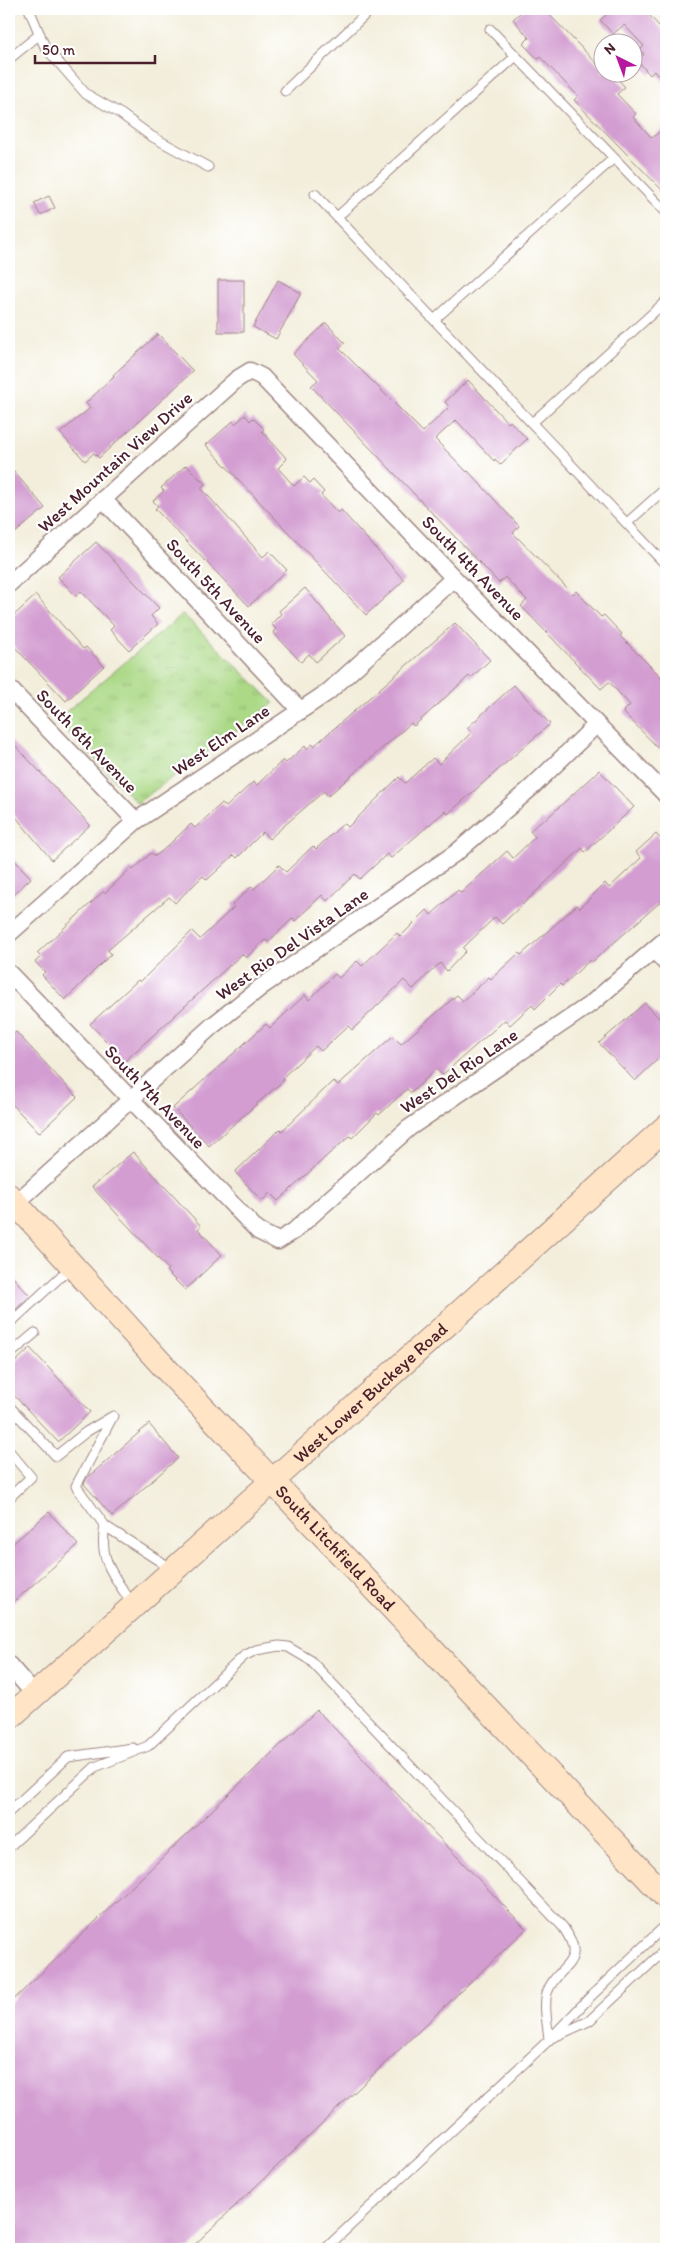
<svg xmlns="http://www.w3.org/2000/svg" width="675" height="2258" viewBox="0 0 675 2258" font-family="Itim,sans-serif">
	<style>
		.park { fill: url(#park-tufts); stroke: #7a7c58 }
		.building { fill: #d39dd1 }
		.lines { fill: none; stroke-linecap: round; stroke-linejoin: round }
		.service-casing { stroke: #9e8683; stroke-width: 11 }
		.minor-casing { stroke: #9e8683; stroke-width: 19 }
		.secondary-casing { stroke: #9e8683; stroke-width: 26 }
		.service { stroke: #fff; stroke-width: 9 }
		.minor { stroke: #fff; stroke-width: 16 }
		.secondary { stroke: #ffe4c6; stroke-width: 24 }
		.labels { text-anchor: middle; stroke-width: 4.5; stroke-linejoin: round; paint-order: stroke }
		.street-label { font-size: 18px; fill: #4a1f2b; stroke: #fff }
	</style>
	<defs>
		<pattern id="park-tufts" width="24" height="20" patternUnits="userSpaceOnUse" patternTransform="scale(1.25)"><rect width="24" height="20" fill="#abd986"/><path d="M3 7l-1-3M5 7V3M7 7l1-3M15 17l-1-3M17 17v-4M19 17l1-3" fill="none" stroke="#95ba74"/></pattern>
	</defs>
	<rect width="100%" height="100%" fill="#fff"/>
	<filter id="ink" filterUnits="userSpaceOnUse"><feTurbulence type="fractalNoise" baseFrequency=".02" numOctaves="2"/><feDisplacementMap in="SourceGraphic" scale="10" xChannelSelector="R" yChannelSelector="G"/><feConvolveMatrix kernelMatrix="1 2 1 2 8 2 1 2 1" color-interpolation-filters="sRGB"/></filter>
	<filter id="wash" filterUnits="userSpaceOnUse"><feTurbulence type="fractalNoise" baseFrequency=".0096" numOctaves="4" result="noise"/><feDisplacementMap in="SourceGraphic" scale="20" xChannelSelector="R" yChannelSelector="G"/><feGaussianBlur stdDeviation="1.12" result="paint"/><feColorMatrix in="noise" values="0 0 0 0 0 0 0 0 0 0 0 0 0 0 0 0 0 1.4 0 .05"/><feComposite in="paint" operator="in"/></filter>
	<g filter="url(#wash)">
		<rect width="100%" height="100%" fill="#f3eedb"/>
		<path class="park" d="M183,614L274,703L137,803L56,720Z"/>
		<g id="blocks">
			<path class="building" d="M525,9H544L602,69V72H611L625,87L617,94L636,114L633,117L652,138L666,126V194L574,100L578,96L540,57L538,59L523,44L529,38L513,19Z
				M613,9H644L666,34V84L654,71L650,75L637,60L644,54L640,50L644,46L624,25L613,34L600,20Z
				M49,196L55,208L40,215L34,203Z
				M218,280H244V332H218Z
				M278,280L301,293L276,339L253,327Z
				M326,323L345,343L339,348L423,432L449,407L445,402L468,380L508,423L510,421L527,439L500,465L495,459L494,461L456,420L435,439L467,472L468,471L519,526L513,533L573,594L576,591L601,617L604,615L622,634L620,636L666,682V756L623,712L630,705L609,682L601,689L521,606L527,600L505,577L499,583L311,386L318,380L293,354Z
				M158,334L193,371L99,458L94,453L85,461L60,433L90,408L86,403L114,376L113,375Z
				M245,415L250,421L253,418L264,429L262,431L287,459L278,468L294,486L304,477L310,483L313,480L324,492L321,495L338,513L341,510L404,580L366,615L206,445L233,421L235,424Z
				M186,465L205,484L201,488L263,557L269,551L287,570L249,606L155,509L158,506L153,501L164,491L161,488Z
				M9,466L45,508L9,538Z
				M96,542L159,608L151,616L158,624L129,650L110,630L114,626L81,591L76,596L58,577Z
				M305,588L345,636L316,662L309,654L301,662L273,632L276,629L271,624L281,614L279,611Z
				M36,595L83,649L86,647L104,666L66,701L9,641V620Z
				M455,623L490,660L471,678L469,676L414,726L411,723L328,796L324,791L269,839L263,832L237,858L234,855L207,880L203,876L175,903L169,897L108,950L111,954L65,1000L42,975L45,972L35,962L41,957L37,953L103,892L105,893L131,868L133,870L151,853L155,856L162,851L191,824L195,828L222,803L226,807L253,782L257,785L283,760L286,763L305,746L307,749L312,744L314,746Z
				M514,685L550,724L448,814L445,811L391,858L387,854L360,879L355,874L327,901L322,895L295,921L293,918L268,942L265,940L246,958L242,954L125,1061L90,1024L138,980L140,982L192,931L200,939L234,907L232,905L251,887L254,889L279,865L286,872L313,846L316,849L344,823L348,827L399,777L405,783L433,758L439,764L472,732L467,728Z
				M9,739L90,825L52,860L9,809Z
				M599,770L634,807L585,852L582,848L502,924L495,917L463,948L466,951L447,971L440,963L413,989L404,980L352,1030L348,1026L321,1051L316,1046L282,1078L284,1080L209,1146L173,1108L266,1024L270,1028L305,995L309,1000L335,974L339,978L357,961L362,966L397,933L400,937L427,910L431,915L458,890L461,893L507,851L513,858L535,837L530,831L543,819L544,821Z
				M656,834L666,844V897L592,962L590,960L562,986L560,984L535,1009L532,1005L510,1025L505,1020L442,1075L436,1069L411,1093L407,1089L379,1115L377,1113L352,1138L350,1136L330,1153L278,1201L270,1193L262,1201L235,1172L280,1129L282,1131L333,1081L338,1085L393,1036L401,1044L457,995L463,1001L489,977L491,979L519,953L521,955L577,905L580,908L605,883L609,888L641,858L636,852Z
				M9,854L31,878L9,899Z
				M645,1003L666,1026V1065L660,1057L635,1081L599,1043Z
				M16,1032L77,1097L39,1133L9,1101V1038Z
				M133,1152L201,1226L198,1229L222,1255L185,1290L166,1271L168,1269L92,1187Z
				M9,1273L30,1296L9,1316Z
				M30,1348L90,1412L58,1442L9,1390V1368Z
				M149,1424L178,1458L112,1516L84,1484L87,1478Z
				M49,1512L78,1545L9,1606V1547Z
				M317,1710L526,1929L190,2249H9V2004Z"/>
		</g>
	</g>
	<g filter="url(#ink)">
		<use href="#blocks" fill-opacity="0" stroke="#9e8683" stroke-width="1"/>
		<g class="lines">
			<g class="service-casing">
				<path id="service" d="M29,9L45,47L86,94L121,114L151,136L208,167
					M490,29L666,212
					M9,59L40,34
					M285,91L371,9
					M315,194L666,565
					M337,217L516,56
					M434,320L614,158
					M532,423L666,301
					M627,523L666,488
					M9,1324L71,1267
					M9,1355L35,1333
					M9,1406L56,1456L86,1432L113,1416
					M113,1416L76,1486L105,1526L172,1569
					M9,1451L31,1477L9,1498
					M105,1526C98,1561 115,1577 133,1605
					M9,1812L68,1757L133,1748
					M9,1847L95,1767L148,1746L244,1656L256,1650L279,1646L288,1647L310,1660L563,1927C590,1965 556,1965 547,1993C543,2007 548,2025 549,2040L325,2249
					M554,2037L589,2021L666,1949
					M549,2040L591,1996L666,1925"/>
			</g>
			<g class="minor-casing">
				<path id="minor" d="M103,499L301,711
					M9,584L237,379L250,371L262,377L454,578L666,795
					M9,688L136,821
					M9,934L136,821L328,692L454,578
					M654,950L666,963
					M9,973L258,1231L278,1241L294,1231L409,1128L592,1003L666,939
					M16,1203L212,1026L261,987L457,852L532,787L596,725
					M9,1665L35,1695"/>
			</g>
			<g class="secondary-casing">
				<g id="secondary">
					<path id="s1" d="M9,1196L167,1370L666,1897"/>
					<path id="s2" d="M9,1718L666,1127"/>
				</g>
			</g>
			<use href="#service" class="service"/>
			<use href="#minor" class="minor"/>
			<use href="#secondary" class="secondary"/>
		</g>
	</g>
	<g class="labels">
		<g class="street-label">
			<text transform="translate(115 462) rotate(-42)" y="6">West Mountain View Drive</text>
			<text transform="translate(473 568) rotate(46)" y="6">South 4th Avenue</text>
			<text transform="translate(216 591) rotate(47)" y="6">South 5th Avenue</text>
			<text transform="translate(221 740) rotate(-34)" y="6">West Elm Lane</text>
			<text transform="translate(87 741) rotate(46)" y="6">South 6th Avenue</text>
			<text transform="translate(292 944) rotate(-35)" y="6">West Rio Del Vista Lane</text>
			<text transform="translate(459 1071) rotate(-34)" y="6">West Del Rio Lane</text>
			<text transform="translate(155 1097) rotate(46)" y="6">South 7th Avenue</text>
			<text dy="6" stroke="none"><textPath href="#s2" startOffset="486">West Lower Buckeye Road</textPath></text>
			<text dy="6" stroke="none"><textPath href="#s1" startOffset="480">South Litchfield Road</textPath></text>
		</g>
	</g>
	<rect width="675" height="2258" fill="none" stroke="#fff" stroke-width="30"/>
	<g transform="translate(618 58) rotate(318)"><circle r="24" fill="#ffffff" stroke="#b7a5aa"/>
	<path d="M0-4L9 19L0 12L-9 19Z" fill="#b5179e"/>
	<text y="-8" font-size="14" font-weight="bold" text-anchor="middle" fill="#4a1f2b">N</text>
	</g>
	<path d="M35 55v8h120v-8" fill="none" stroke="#4a1f2b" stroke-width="2.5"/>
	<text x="42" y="55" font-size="15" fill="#4a1f2b" stroke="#ffffff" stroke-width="4" paint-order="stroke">50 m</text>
</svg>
